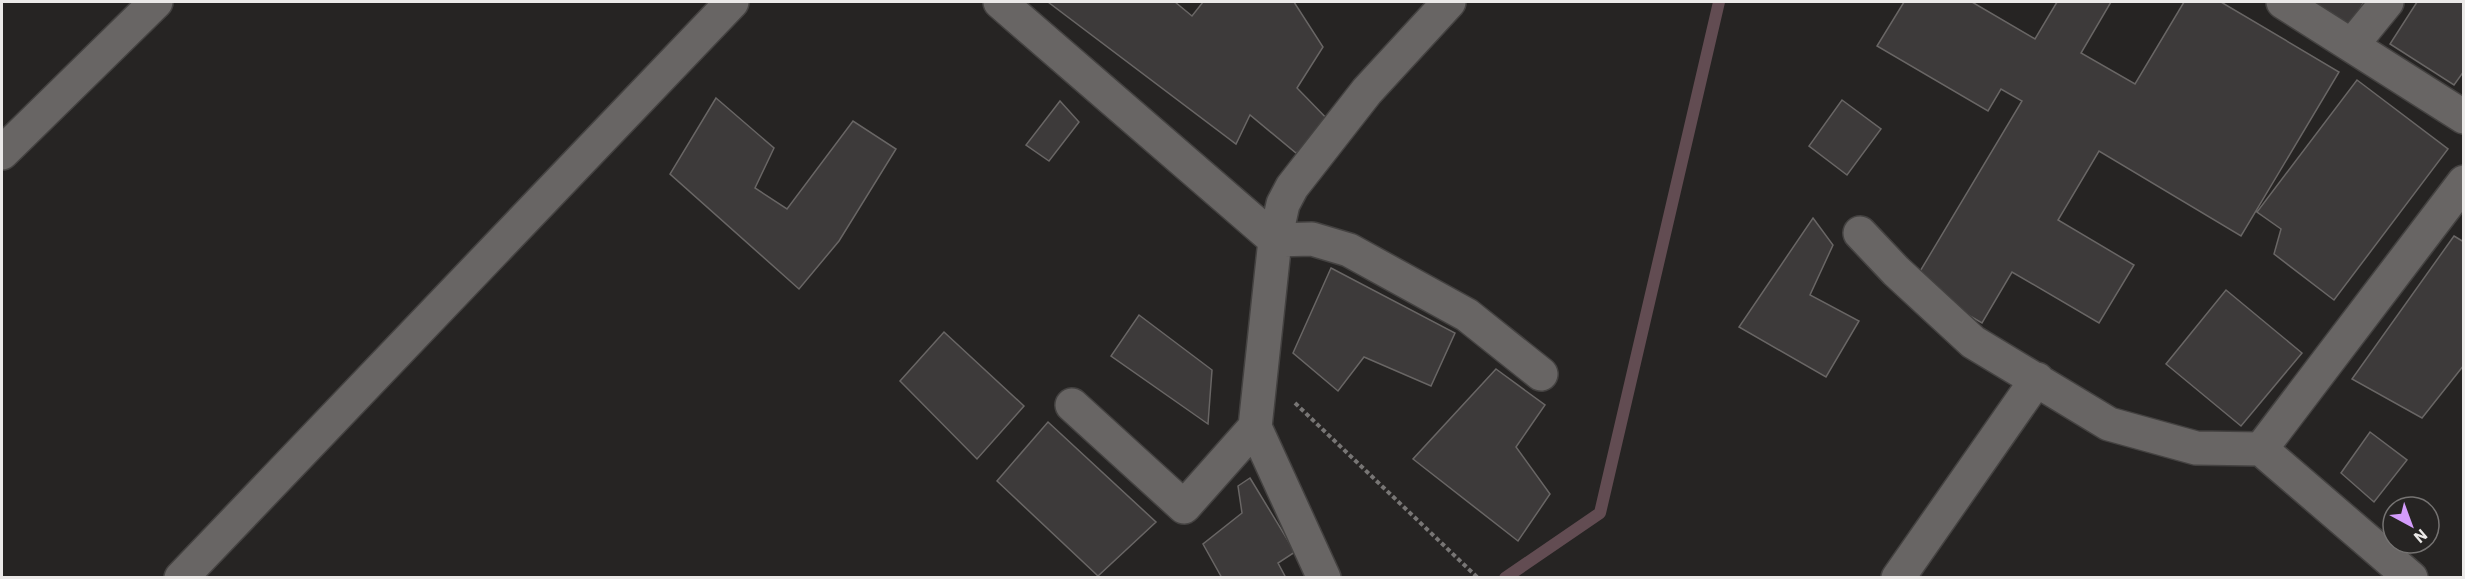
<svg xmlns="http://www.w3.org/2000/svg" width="2465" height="579" viewBox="0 0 2465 579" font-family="'IBM Plex Sans',sans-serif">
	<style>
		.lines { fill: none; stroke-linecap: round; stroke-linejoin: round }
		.stream { stroke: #624c52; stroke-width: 12 }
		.building { fill: #3d3a3a; stroke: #696665; stroke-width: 1.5 }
		.minor-casing { stroke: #444241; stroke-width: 36 }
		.path { stroke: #787675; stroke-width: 4; stroke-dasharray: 4.5 3; stroke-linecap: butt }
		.minor { stroke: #686564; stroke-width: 33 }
	</style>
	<rect width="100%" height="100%" fill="#262423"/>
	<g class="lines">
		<path class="stream" d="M1505,578L1600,513L1719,2"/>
	</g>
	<path class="building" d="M1048,2H1175L1192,16L1203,2H1294L1323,47L1297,88L1333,125L1296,153L1250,115L1236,144Z
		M1904,2H1972L2035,39L2057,2H2111L2081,53L2135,84L2184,2H2221L2339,72L2241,236L2099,151L2058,220L2134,265L2099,323L2012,272L1982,323L1913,283L2022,101L2001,89L1988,111L1877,46Z
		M2305,2H2364L2347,30Z
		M2417,2H2464V71L2454,85L2390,44Z
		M2357,80L2448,149L2334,300L2274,254L2281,229L2257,212Z
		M716,98L774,148L755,188L787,209L853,121L896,149L839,241L799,289L670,174Z
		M1842,100L1881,129L1847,175L1809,146Z
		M1060,101L1079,122L1049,161L1026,145Z
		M1813,218L1833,245L1810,295L1859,321L1826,377L1739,327Z
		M2454,236L2464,242V365L2422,418L2352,379Z
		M1331,268L1455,333L1431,386L1364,357L1338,391L1293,353Z
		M2226,290L2302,353L2241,426L2166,364Z
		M1139,315L1212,370L1208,424L1111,356Z
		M944,332L1024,406L977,459L900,381Z
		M1496,369L1545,405L1516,447L1550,494L1518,541L1413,459Z
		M1048,422L1156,522L1098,576L997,481Z
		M2370,432L2407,460L2374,502L2341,473Z
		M1250,478L1295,552L1278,563L1286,578H1222L1203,544L1242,513L1238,486Z"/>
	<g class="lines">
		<g class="minor-casing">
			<path id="minor" d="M1000,2L1275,240L1255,427L1324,578
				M1449,2L1367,91L1292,187L1283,204L1275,240L1312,239L1349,250L1467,315L1541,374
				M2283,2L2464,117
				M2352,45L2387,2
				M2,153L156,2
				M1860,233L1896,271L1973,342L2109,424L2196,448L2261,449L2411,578
				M1072,405L1184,507L1255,427
				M2261,449L2464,182
				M181,578L732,2
				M1898,578L2037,379"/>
		</g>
		<path class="path" d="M1295,403L1478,578"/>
		<use href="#minor" class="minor"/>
	</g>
	<rect width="2465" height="579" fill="none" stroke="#ebe9e8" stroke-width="6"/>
	<g transform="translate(2411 525) rotate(139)"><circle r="28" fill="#262423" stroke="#757372" stroke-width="1.5"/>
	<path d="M0-4.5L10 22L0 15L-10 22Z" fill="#d49cfc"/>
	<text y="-9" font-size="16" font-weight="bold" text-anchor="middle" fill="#ebe9e8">N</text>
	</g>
</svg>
